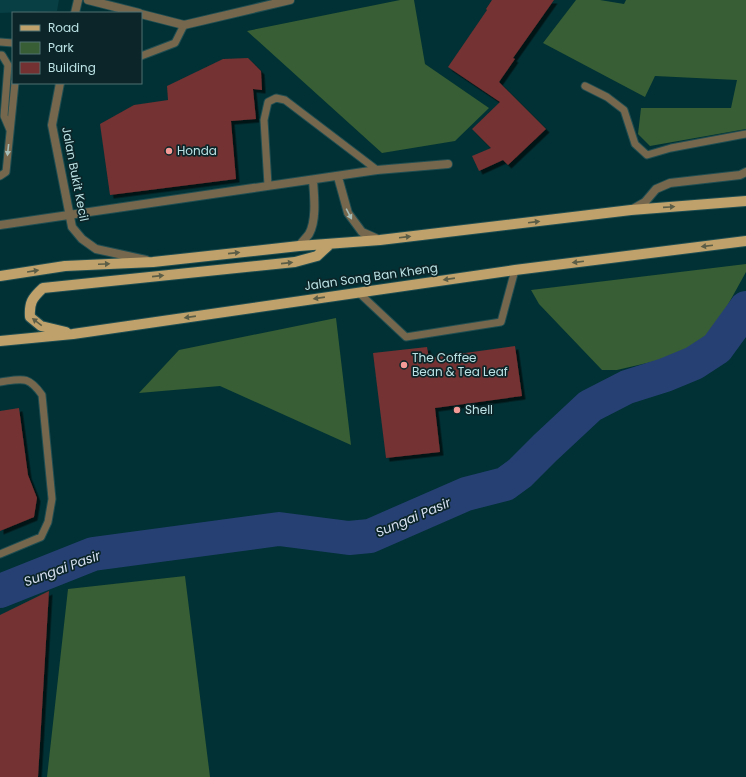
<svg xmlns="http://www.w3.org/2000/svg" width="746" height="777" font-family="Poppins,sans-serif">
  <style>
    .built { fill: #073f44 }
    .green { fill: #375e34 }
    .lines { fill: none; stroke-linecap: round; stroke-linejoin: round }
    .river { stroke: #264074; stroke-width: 34 }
    .building { fill: #743131; filter: url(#shadow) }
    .lane-casing { stroke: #1f4d51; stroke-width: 9 }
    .street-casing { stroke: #1f4d51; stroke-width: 10 }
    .primary-casing { stroke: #1f4d51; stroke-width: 12 }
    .lane { stroke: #75674d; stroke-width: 7 }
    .street { stroke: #75674d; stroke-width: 8 }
    .primary { stroke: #bfa26b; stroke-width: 10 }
    .oneway { fill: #a6bcb7 }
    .oneway2 { fill: #5c5d46 }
    .poi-dot { fill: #f59b97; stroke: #0b2528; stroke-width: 1.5 }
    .labels { text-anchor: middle; stroke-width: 3.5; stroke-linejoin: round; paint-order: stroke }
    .poi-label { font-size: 12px; fill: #bbe1e4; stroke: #0b2528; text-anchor: start }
    .street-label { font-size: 12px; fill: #bbe1e4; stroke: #0b2528 }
    .water-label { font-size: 13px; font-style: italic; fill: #d9e2f3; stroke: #0b2528 }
  </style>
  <defs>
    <filter id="shadow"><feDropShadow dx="3.5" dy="3.5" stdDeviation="0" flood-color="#0009"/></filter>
  </defs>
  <rect width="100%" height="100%" fill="#013135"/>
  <path class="built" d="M0,0h59l-2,11 -57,2z"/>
  <path class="green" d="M400,0h14l11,64 64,44 -34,33 -73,12 -135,-122z
    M576,0h24l24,4 2,-4h120v129l-96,17 -12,-12 3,-26h90l6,-28 -82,-4 -10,21 -102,-54z
    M746,264v8l-26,47 -21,26 -35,14 -47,11h-15l-63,-66 -8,-14z
    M336,318l15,127 -131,-59 -81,7 40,-43z
    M185,576l25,201h-163l21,-188z"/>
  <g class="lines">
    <path class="river" d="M0,591l93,-37 186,-25 70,9 21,-2 96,-42 39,-10 15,-11 25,-25 45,-42 37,-19 38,-12 29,-12 23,-15 29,-40"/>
  </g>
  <path class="building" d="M492,0h62l-41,58 2,1 -16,23 47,47 -38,36 -5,-5 -24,11 -7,-15 19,-8 -19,-19 28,-27 -52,-35 39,-57 -1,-1z
    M248,58l13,13 1,19 -9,-1 3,30 -25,2 5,58 -126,16 -10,-71 34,-19 34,-5 -1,-14 56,-27z
    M515,346l7,50 -87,12 5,44 -54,6 -13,-105 54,-6 2,11z
    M19,408l9,67 9,23 -3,19 -34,14v-120z
    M49,591l-11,186h-38v-162z"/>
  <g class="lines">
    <defs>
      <path id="lane" d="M0,42l13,1
        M0,55h2l6,10 -4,51 6,14
        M141,56l34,-13 9,-18
        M585,86l22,11 17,13 11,34 12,11 24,-7 75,-14
        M0,176l6,-4 9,-89
        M268,185l-4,-65 4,-18 8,-4 9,2 92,70
        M358,292l48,45 95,-15 14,-52
        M0,382c22,-3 28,-7 42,13l10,104 -4,23 -7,15 -41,17"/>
      <path id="street" d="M88,0l51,13
        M75,13l3,-13
        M141,14l43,11 106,-25
        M60,83l-8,42 20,102 10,12 14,10 50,11
        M338,177l10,36 14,19 18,8
        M631,210l14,-8 11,-13 14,-6 70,-8 6,-3
        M0,225l377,-55 71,-6
        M299,246c3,-4 7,-8 10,-12 8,-14 5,-39 4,-54"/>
      <path id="primary" d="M0,276l65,-10 88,-4 146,-16 81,-6 251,-30 115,-9
        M66,332l-25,-6 -11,-9c-1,-14 2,-19 13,-29l252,-26 22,-6 13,-12
        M0,341l73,-7 442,-64 231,-29"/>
    </defs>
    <use href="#lane" class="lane-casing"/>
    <use href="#street" class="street-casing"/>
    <use href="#primary" class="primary-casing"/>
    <use href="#lane" class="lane"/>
    <use href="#street" class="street"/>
    <use href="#primary" class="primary"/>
  </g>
  <defs><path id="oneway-solid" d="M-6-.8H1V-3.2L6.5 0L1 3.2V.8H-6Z"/></defs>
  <g class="oneway">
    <use href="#oneway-solid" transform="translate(8 150) rotate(96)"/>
    <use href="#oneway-solid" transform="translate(349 214) rotate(62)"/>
  </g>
  <g class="oneway2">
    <use href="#oneway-solid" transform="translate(669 207) rotate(-4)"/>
    <use href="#oneway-solid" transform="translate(534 222) rotate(-7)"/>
    <use href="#oneway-solid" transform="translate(405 237) rotate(-7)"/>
    <use href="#oneway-solid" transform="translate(707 246) rotate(173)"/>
    <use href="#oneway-solid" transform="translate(234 253) rotate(-6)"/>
    <use href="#oneway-solid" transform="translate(578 262) rotate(173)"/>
    <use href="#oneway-solid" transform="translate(287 263) rotate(-6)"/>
    <use href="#oneway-solid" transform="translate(104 264) rotate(-2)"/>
    <use href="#oneway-solid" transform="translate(33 271) rotate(-9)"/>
    <use href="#oneway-solid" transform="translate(158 276) rotate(-6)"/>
    <use href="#oneway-solid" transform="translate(449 279) rotate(172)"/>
    <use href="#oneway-solid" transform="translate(319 298) rotate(172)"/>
    <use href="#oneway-solid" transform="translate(190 317) rotate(172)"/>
    <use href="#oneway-solid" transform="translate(37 322) rotate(-143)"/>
  </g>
  <g class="poi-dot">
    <circle cx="169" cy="151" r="4"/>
    <circle cx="404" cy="365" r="4"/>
    <circle cx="457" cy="410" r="4"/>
  </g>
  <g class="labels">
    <g class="poi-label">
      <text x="177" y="155">Honda</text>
      <text x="412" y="362">The Coffee<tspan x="412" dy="14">Bean &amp; Tea Leaf</tspan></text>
      <text x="465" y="414">Shell</text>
    </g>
    <g class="street-label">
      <text transform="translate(75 174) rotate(79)" y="4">Jalan Bukit Kecil</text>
      <text transform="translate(371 277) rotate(-8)" y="4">Jalan Song Ban Kheng</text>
    </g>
    <g class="water-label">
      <text transform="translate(413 517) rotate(-23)" y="5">Sungai Pasir</text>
      <text transform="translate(62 568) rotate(-20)" y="5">Sungai Pasir</text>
    </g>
  </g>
  <rect x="12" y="12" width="130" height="72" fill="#0b2528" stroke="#517073"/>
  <rect x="20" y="25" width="20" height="6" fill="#bfa26b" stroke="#517073"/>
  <text x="48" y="32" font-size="12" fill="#bbe1e4">Road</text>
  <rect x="20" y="42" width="20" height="12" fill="#375e34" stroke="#517073"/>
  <text x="48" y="52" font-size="12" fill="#bbe1e4">Park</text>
  <rect x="20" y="62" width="20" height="12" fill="#743131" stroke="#517073"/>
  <text x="48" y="72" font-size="12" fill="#bbe1e4">Building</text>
</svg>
